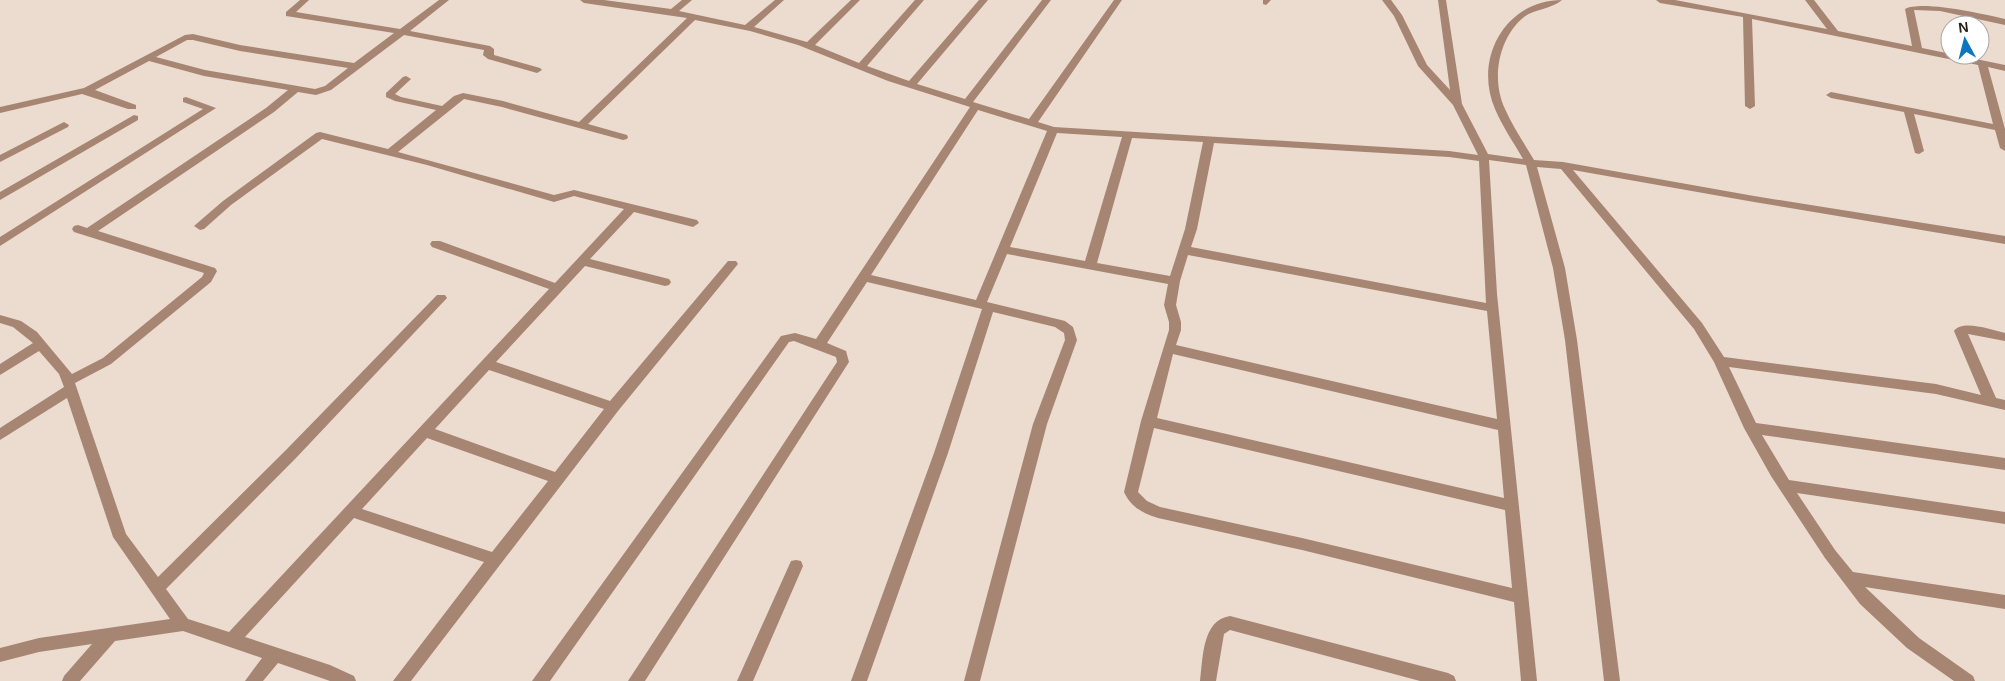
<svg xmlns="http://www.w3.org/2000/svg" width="2005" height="681" font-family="Arial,sans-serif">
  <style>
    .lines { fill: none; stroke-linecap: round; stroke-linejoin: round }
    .minor { fill: #a78573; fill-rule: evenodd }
  </style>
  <rect width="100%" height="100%" fill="#ecdbcf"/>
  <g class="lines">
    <path class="minor" d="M300,0h9l-13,12 104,17 39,-29h10l-39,31 80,15 4,3v6l46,13 2,2 -5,3 -49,-14 -5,-4 1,-5 -80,-15 -73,55 -15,5 -18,-3 -24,20 -176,119 117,37 2,3 -6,11 -100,82 -36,19 51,151 32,43 128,-127 151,-155h8l2,3 -151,160 -130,131 22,30 41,13 320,-343 -117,-42 -2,-3 2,-3h8l115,42 69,-74 -50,-13 -20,6 -127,-37 -105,-26 -91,66 -27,24 -4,1 -6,-4 29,-25 93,-68 4,-1 68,17 48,-39 -41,-9 -9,-4v-4l17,-16 3,-1 5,3 -16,15 6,3 41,9 12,-10 9,-3 40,8 76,21 108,-104 -103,-15 -4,-3h24l67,9 11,-9h10l-13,11 66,14 30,-25h9l-30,27 53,15 44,-42h9l-45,45 44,18 56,-63h9l-57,66 42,15 70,-81h9l-71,84 48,15 77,-99h9l-78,102 56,17 85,-119h8l-84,122 16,5 395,24 29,4 -25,-50 -35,-39 -24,-50 -12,-16h9l11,15 25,50 23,25 -12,-90h8l16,104 26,50 35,5c-9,-16 -21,-33 -28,-50 -22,-51 11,-109 67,-109 -10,9 -28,9 -38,17 -26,21 -33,63 -19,92 8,18 19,34 29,51l29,2 191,34 251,40v8l-251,-42 -181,-32 129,153 22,34 212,27 45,11 -27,-64c8,-12 38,-1 51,2v8l-37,-7 28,64 9,2v10l-69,-16 -207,-27 27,56 249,35v12l-243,-35 27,45 216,32v12l-208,-31 38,57 18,22 152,23v14l-140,-22 54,51 54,38 2,5h-21l-47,-33 -47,-44 -35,-46 -54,-82 -27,-48 -30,-66 -20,-33 -133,-160 -24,-2 28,101 12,72 43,341h-16l-39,-341 -12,-72 -27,-103 -37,-5 8,134 40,387h-16l-7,-79 -212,-52 -144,-32c-16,-5 -27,-11 -34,-26l17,-71 28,-91v-8l-5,-17 4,-21 -161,-30 -20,48 78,19 8,6 4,13 -30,84 -67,257h-16l69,-257 32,-84 -1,-7 -9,-6 -62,-15 -45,141 -81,228h-16l83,-228 48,-144 -115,-27 -40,61 19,8 3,11 -204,319h-17l209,-319 -1,-5 -42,-16 -5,1 -239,339h-18l249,-345 14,-3 21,6 154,-232 -82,-26 -90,-36 -48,-14 -55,-11 -107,104 39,11 1,2 -1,2 -4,1 -121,-33 -38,-8 -66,53 156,43 20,-5 123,30 2,3 -6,4 -59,-15 -44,47 79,20 2,3 -2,3 -4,1 -80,-20 -89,96 114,39 118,-140h8l2,3 -120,147 -207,270h-18l91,-119 -130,-44 -109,119 85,28 24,11 2,5h-26l-52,-18 -15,18h-18l17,-23 -79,-27 -68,10 -35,40h-18l2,-5 28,-32 -53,8 -39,10v-14l39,-10 131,-19 -57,-82 -46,-139 -67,42v-12l64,-41 -5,-13 -20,-23 -39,24v-11l33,-21 -20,-16 -13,-4v-8l21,6 16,11 35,42 31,-16 99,-81 2,-4 -130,-41 -2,-3 2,-3 4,-1 9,3 179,-120 22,-18 -84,-14 -55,-15 -54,29 41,15v4h-8l-46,-15 -82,19v-6l84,-19 101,-53 8,-1 47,11 114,18 40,-30 -108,-17v-4zM187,40h6l47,11 108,17 -23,18 -10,3 -110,-19 -49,-13zM978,110l69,21 -71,169 -105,-25zM1057,133l65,4 -37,124 -75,-14zM1132,138l71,4 -18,87 -15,47 -73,-13zM1214,143l235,14 30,4 7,142 -295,-56 6,-18zM1188,255l299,56 10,108 -321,-74 5,-15v-8l-5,-17 4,-24zM1173,354l325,76 6,68 -347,-80zM489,370l115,39 -49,63 -120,-43zM1154,428l351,82 7,78 -210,-50 -142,-31 -13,-6 -9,-9zM427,438l121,43 -56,71 -130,-43z
      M1263,0h8l-5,5 -3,-1z
      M1656,0h19l152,29 -22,-29h9l24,31 74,15 -7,-37c17,-9 78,5 100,10v6l-65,-14 -26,-1 8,38 83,17v6l-17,-4 17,62v22l-5,-3 -5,-18 -81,-16 10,37 -5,3 -4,-1 -11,-41 -73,-14 -5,-3 5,-3 162,32 -15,-59 -226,-46 3,87 -5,3 -5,-3 -2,-89 -83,-14z
      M186,97l30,11 -216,138v-9l203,-128 -20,-7v-4z
      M134,115l4,1v4l-138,80v-8z
      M64,122l5,3 -1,2 -68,35v-7z
      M796,560l5,1 2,5 -50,115h-16l54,-120z
      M1230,616l218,57 6,3 2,5h-36l-190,-51 -6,4 -8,47h-16c3,-23 2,-61 30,-65z"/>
  </g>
  <g transform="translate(1965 40) rotate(353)"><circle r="24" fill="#ffffff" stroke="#a9a6a4"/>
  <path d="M0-4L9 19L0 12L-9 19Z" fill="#0a76c1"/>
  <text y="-8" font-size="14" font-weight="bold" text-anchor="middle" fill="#27211c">N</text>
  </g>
</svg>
